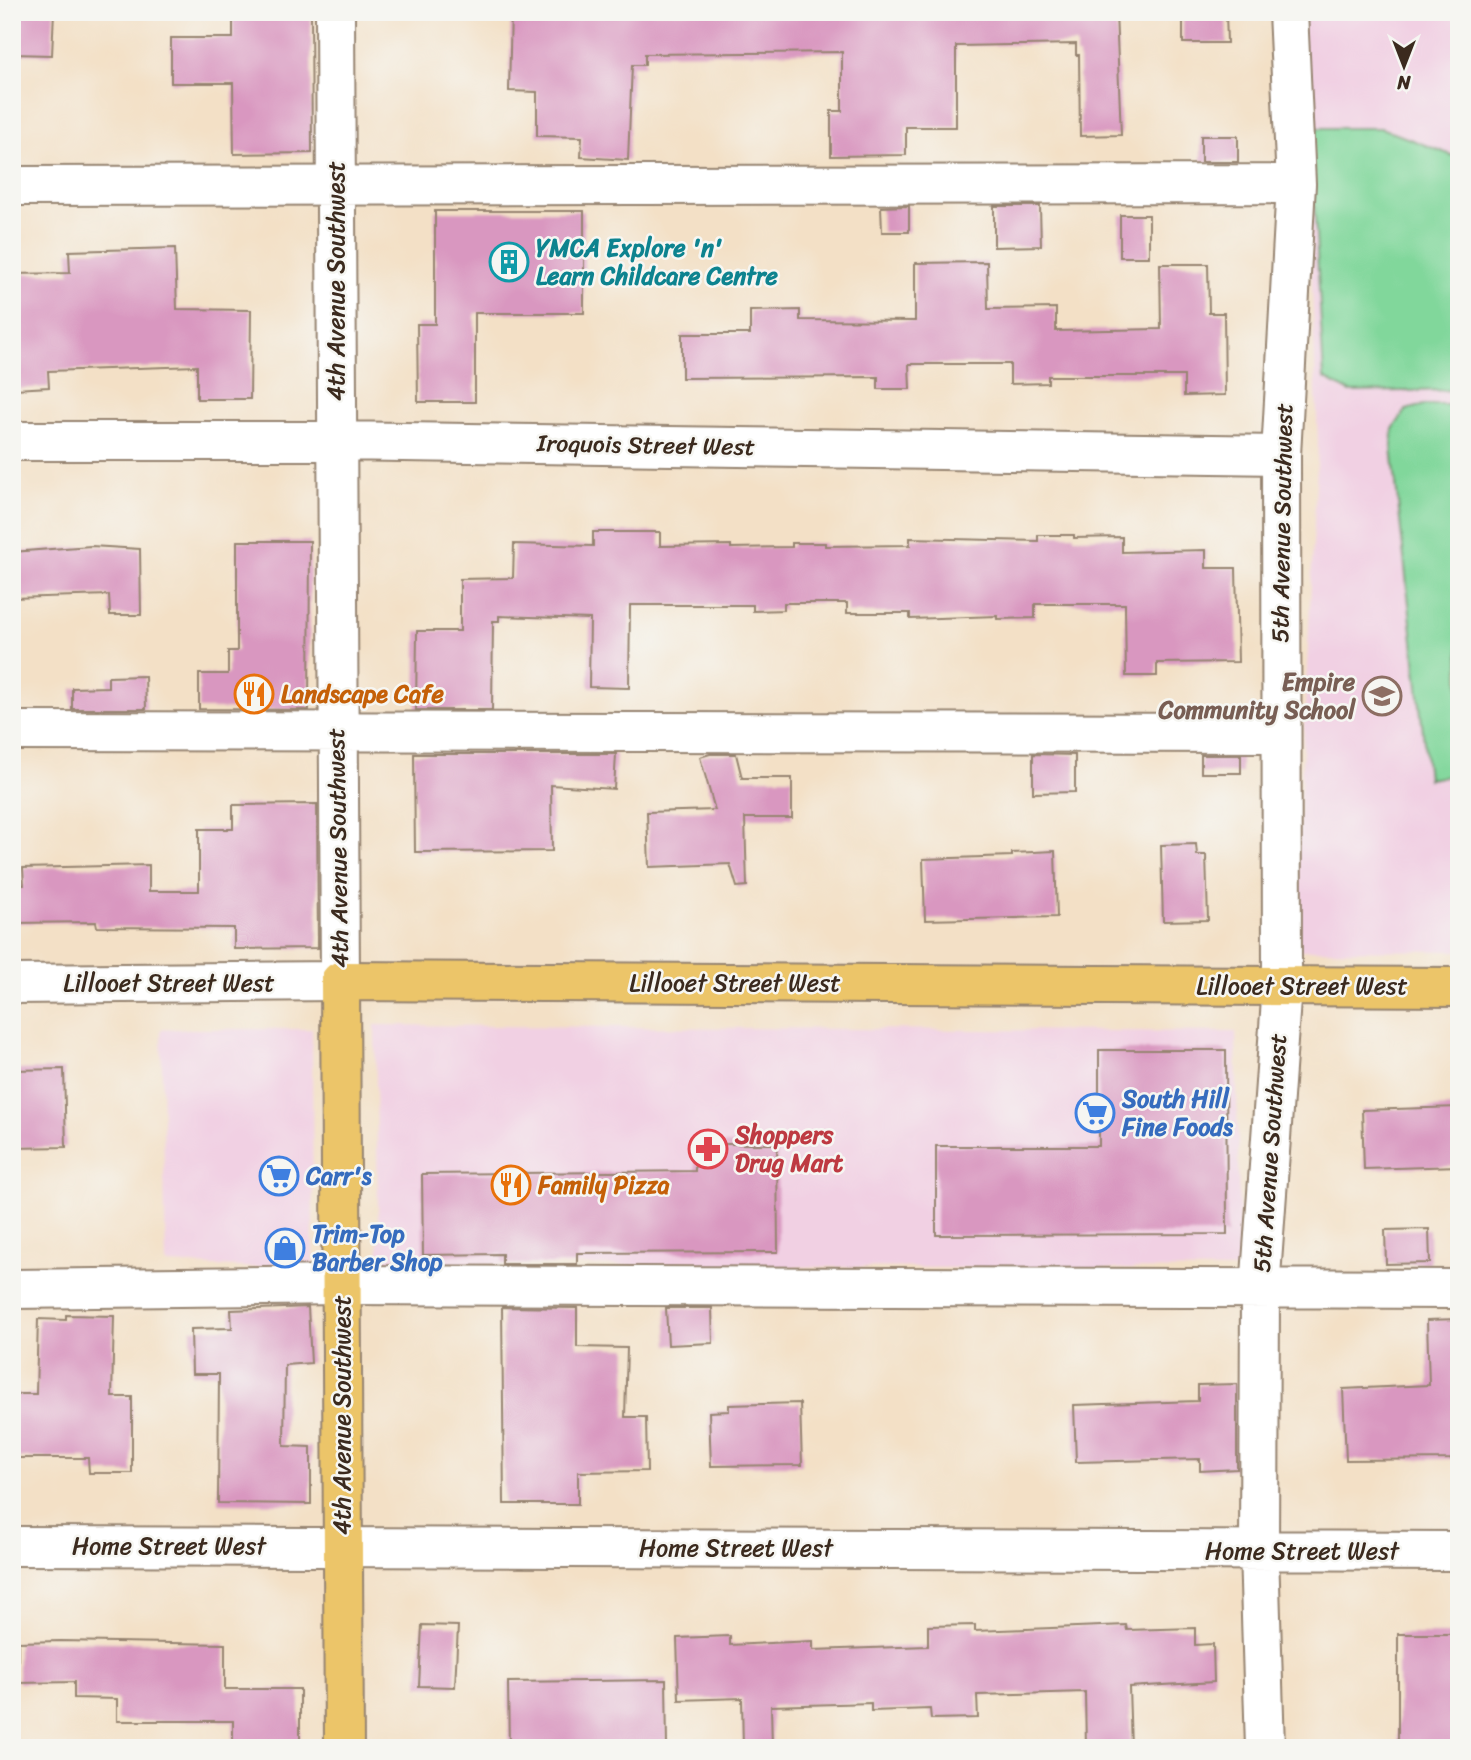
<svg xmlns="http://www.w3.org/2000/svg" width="1471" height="1760" font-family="Sriracha,sans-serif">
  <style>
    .built { fill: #f1d0e3 }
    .green { fill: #81d79b; stroke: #5e805c; stroke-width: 2 }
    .building { fill: #d997c0 }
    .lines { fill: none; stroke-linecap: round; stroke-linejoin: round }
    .minor-casing { stroke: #978572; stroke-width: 42 }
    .major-casing { stroke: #978572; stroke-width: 42 }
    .minor { stroke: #fff; stroke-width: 38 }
    .major { stroke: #ecc569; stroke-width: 38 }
    .labels { text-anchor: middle; stroke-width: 5; stroke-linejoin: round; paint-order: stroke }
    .culture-label { font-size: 24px; font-weight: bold; fill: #0d838f; stroke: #f6f6f2; text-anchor: start }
    .street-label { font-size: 24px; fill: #3b2a1e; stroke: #f6f6f2 }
    .education-label { font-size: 24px; font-weight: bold; fill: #785e54; stroke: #f6f6f2; text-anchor: end }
    .food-label { font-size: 24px; font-weight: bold; fill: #c56008; stroke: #f6f6f2; text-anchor: start }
    .shop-label { font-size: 24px; font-weight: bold; fill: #366cbe; stroke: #f6f6f2; text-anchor: start }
    .health-label { font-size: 24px; font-weight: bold; fill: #be3a42; stroke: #f6f6f2; text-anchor: start }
  </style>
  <rect width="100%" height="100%" fill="#f6f6f2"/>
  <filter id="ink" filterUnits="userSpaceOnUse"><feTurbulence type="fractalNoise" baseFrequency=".0143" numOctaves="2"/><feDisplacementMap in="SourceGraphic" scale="14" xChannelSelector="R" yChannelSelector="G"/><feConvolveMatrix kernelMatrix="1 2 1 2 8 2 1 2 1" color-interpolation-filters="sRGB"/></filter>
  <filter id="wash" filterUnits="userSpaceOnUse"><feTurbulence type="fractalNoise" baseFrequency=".00686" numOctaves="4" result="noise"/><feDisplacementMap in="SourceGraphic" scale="28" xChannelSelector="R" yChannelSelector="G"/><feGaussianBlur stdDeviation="1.57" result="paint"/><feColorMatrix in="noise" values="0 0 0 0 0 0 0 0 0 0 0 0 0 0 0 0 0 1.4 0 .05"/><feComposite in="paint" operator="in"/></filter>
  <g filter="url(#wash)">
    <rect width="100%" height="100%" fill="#f3e0c6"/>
    <path class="built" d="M1302,12h157v939l-166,-1 25,-507z
      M375,1025l861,7 4,238 -861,-6z
      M161,1029h151l1,241 -147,-6z"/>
    <path class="green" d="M1310,128h71l78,30v232l-109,2 -26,-14z
      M1424,405h35v369l-31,5 -36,-332 1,-18 13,-19z"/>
    <g id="blocks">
      <path class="building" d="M12,12h42l-2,43 -40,-1z
        M233,12h78l1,141 -78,1 -1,-71h-62v-45h62z
        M511,12h605l5,123 -41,1 -1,-81h-3v-11l-120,2v81h-50v28l-75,1v-45h11v-59l-197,2v11h-13l-4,95 -47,-3 1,-20 -45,-1v-44l-28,-1z
        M1183,12h43l1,31h-44z
        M1201,136h37v26h-37z
        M909,206v26h-27l-1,-25z
        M994,206h46l1,40 -47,1z
        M435,211h149v102h-109v89h-57l-1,-78h18z
        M1120,215h29v42h-29z
        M175,248l2,61 74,1 -1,89h-53v-33l-149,5 1,16 -34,2 -3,-115 58,-1 -1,-22z
        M987,262l1,47 68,-1v23l105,-2 -1,-65h48l1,49h15l1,82 -41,1v-20h-136v7l-38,1v-20h-101l1,25h-32v-12l-196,1v-44h68v-23l50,-1v10l115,1v-58z
        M593,532h67v14l71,-1v3l61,-1v-4h33v3l85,-1v-7l128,3v-6h36v3l48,-1v15l84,-2v18h30l2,94 -81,1v13h-31l-1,-72h-90v14l-38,1v-3l-87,3v-6h-63v-10h-63v7l-31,1v-6h-123l-1,83 -40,-1 1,-68 -91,-3v5h-6l-1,89h-76l1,-79h43v-52l53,-1 1,-34 79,2z
        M237,541h73l-1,169 -110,-1v-35h29v-23h9z
        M91,546l49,3 1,66h-31l-1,-20 -97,3v-46z
        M145,676l1,33h-74v-21l36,-1v-10z
        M414,754h202l-2,35 -63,-4 1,66 -137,1z
        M710,754h26l6,24h50v40h-47l2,68 -10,1 -7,-23 -81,3 -2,-55 68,-2 -15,-53z
        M1033,754l42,1v37l-42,1z
        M1201,755h40v18h-40z
        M317,804l1,144 -84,1v-21l-137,-1 -1,-5 -84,1v-38h12l-1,-17 126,-3v26h50v-62h34v-24z
        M1196,844l1,11h9l2,65 -45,1 -2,-76z
        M1055,851l2,66 -132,3 -2,-61 89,-3v-3z
        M1099,1050h127l1,184 -291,1v-89h163z
        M64,1069l2,78 -54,1v-78z
        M1459,1107v59l-95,3 -2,-59z
        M695,1144h82l1,108 -201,1v11h-75v-10l-79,1 -1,-81 273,-3z
        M1429,1229l1,34 -44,1 -1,-34z
        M308,1307l3,56 -26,2 -1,81 27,1v57l-93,-1 1,-129h-27l-1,-45 41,-1 -1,-18z
        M502,1307l75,1v39l50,1 -2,69h21l1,54 -69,1v32h-74z
        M666,1308h46l1,35 -45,2z
        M66,1315l48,1 -2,81h20v76h-43l-1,-15h-76v-64h24l2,-75 28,1z
        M1459,1319v140l-113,1 -3,-71 86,-4 -2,-65z
        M1237,1384v85l-37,2v-12l-124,3 -2,-57 124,-4v-16z
        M800,1403l2,62 -91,1 -2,-54 20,-1v-6z
        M422,1625l36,1 -3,61 -36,-1z
        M975,1625v6l151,-6 1,5 68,-2v17l18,-1 1,38 -85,5 2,61h-45l-1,-56 -108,3 1,23 -47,1 -1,-10 -59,2v-8l-100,3 1,42h-29l-1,-50 -63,2 -2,-62 53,-2v9l83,-4v9l115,-4v-20z
        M1398,1634h61v114h-61z
        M61,1641l164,3v45h75v59h-67v-27h-116v-22l-43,-1v-16l-56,1v-41z
        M666,1680l1,68h-158l-1,-66z"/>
    </g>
  </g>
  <g filter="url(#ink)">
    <use href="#blocks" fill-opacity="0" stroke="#978572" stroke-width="2"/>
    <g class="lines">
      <defs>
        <path id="minor" d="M12,186l1284,-2
          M12,441h325l944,14
          M12,731l1269,2
          M12,984l328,-3 -5,-969
          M12,1289l328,-4 1119,4
          M12,1546l1447,5
          M1265,1748l-6,-197 1,-261 22,-304 -1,-531 15,-271 -8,-172"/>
        <path id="major" d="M344,1748l-4,-767 1119,6"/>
      </defs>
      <use href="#minor" class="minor-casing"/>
      <use href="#major" class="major-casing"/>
      <use href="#minor" class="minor"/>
      <use href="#major" class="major"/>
    </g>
  </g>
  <defs>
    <symbol id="building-ring" viewBox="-11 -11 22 22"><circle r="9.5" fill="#f6f6f2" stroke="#0f9aa8" stroke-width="1.5"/><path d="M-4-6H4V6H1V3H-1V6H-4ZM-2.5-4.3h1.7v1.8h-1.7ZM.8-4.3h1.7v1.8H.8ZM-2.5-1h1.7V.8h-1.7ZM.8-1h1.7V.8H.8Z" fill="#0f9aa8"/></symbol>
    <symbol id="restaurant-ring" viewBox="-11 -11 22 22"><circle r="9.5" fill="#f6f6f2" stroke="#e8710a" stroke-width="1.5"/><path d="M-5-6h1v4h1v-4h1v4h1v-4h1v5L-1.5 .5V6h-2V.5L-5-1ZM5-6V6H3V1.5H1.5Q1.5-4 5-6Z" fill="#e8710a"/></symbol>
    <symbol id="school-ring" viewBox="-11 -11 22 22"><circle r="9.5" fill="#f6f6f2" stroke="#8d6e63" stroke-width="1.5"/><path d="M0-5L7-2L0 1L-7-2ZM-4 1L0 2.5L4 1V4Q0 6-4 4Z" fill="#8d6e63"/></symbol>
    <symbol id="supermarket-ring" viewBox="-11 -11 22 22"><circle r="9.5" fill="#f6f6f2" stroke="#3f7fe0" stroke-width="1.5"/><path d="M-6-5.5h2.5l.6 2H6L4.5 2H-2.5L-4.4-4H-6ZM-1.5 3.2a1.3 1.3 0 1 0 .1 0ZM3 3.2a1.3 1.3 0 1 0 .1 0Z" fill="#3f7fe0"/></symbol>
    <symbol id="pharmacy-ring" viewBox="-11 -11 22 22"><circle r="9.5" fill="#f6f6f2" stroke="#e0444e" stroke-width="1.5"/><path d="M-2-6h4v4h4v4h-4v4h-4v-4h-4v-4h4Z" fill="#e0444e"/></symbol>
    <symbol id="shop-ring" viewBox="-11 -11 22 22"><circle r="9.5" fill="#f6f6f2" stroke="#3f7fe0" stroke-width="1.5"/><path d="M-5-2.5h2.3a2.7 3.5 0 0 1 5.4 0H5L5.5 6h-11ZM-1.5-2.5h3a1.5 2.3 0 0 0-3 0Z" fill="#3f7fe0"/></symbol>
  </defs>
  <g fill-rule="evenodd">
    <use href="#building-ring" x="487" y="240" width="44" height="44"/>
    <use href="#restaurant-ring" x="232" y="672" width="44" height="44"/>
    <use href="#school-ring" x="1360" y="674" width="44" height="44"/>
    <use href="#supermarket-ring" x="1073" y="1091" width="44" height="44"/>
    <use href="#pharmacy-ring" x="686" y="1127" width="44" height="44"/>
    <use href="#supermarket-ring" x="257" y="1154" width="44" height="44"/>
    <use href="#restaurant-ring" x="489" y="1163" width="44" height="44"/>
    <use href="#shop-ring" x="263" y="1226" width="44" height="44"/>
  </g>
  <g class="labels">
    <g class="culture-label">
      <text x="536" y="256">YMCA Explore 'n'<tspan x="536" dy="28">Learn Childcare Centre</tspan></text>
    </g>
    <g class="street-label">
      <text transform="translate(336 281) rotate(-90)" y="8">4th Avenue Southwest</text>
      <text transform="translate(646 445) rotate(1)" y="8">Iroquois Street West</text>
      <text transform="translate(1282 523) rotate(-89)" y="8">5th Avenue Southwest</text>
      <text transform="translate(338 848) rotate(-91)" y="8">4th Avenue Southwest</text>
      <text x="169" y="991">Lillooet Street West</text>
      <text x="735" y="991">Lillooet Street West</text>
      <text x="1302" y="994">Lillooet Street West</text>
      <text transform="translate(1270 1153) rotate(-86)" y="8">5th Avenue Southwest</text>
      <text transform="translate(342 1415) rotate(-90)" y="8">4th Avenue Southwest</text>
      <text x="169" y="1554">Home Street West</text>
      <text x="736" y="1556">Home Street West</text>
      <text x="1302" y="1559">Home Street West</text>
    </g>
    <g class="education-label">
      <text x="1355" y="690">Empire<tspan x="1355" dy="28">Community School</tspan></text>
    </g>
    <g class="food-label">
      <text x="281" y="702">Landscape Cafe</text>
      <text x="538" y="1193">Family Pizza</text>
    </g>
    <g class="shop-label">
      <text x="1122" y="1107">South Hill<tspan x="1122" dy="28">Fine Foods</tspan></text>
      <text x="306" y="1184">Carr's</text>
      <text x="312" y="1242">Trim-Top<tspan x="312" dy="28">Barber Shop</tspan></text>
    </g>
    <g class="health-label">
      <text x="735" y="1143">Shoppers<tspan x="735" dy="28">Drug Mart</tspan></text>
    </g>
  </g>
  <rect width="1471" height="1760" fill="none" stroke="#f6f6f2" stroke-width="42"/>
  <g transform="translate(1404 66) rotate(180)" stroke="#f6f6f2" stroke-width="5" paint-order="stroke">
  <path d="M0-5L12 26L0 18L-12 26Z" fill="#3b2a1e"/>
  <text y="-10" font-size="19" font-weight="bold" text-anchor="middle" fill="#3b2a1e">N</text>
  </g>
</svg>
